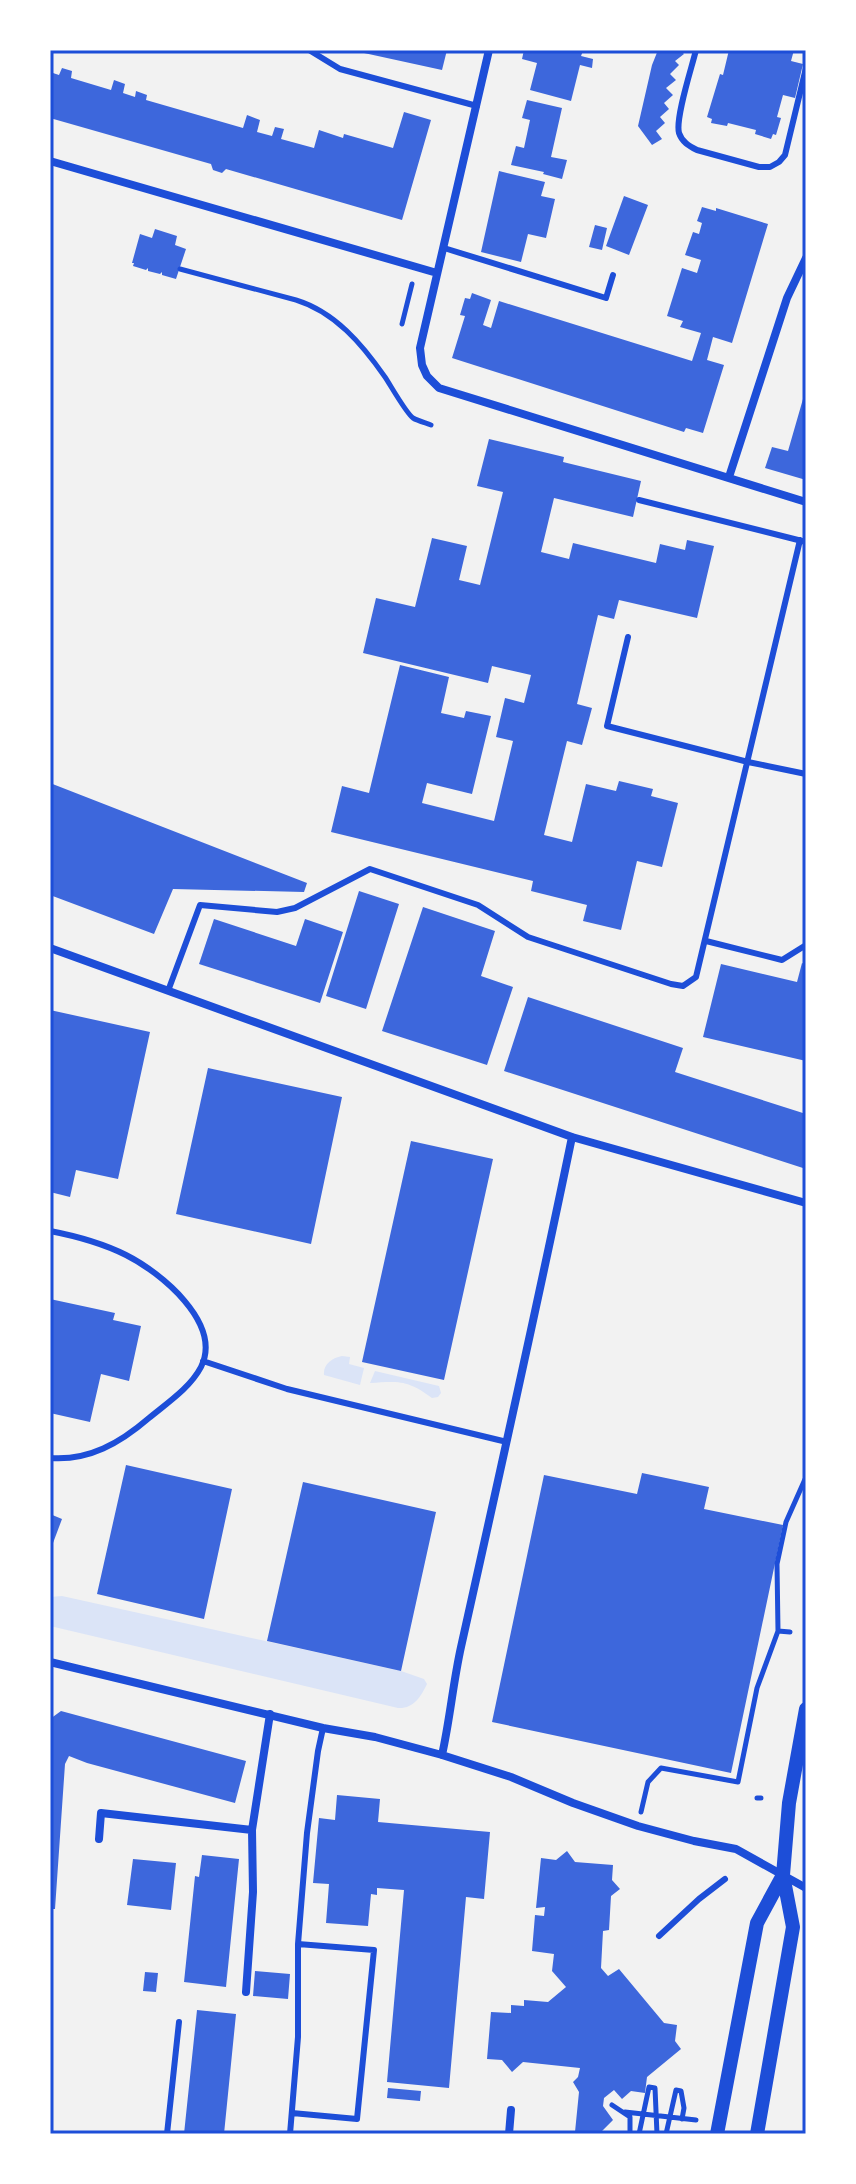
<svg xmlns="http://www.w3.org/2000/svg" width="856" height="2184" font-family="Helvetica,sans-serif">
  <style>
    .green { fill: #dbe4f7 }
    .building { fill: #3d67dc }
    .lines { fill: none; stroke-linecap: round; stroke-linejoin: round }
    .path { stroke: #1d4ed8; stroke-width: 5 }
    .service { stroke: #1d4ed8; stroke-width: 6 }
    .minor { stroke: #1d4ed8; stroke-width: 8 }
    .tertiary { stroke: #1d4ed8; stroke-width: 14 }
    .neatline { fill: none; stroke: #1d4ed8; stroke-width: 3 }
  </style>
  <rect width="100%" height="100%" fill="#f2f2f2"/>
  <path class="green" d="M342,1356l8,1 -1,7 15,4 -4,17 -36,-10c-1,-11 8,-17 18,-19z
    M375,1371l64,15 2,7 -3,4 -6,1c-24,-18 -33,-17 -62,-15z
    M62,1596l339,75 23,8 3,5c-6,13 -14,25 -29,24l-348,-82v-29z"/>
  <path class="building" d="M365,50h82l-5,20 -78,-17z
    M524,50h54l5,1 -2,5 12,3 -1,9 -12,-3 -9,36 -41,-11 7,-27 -15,-4z
    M658,50h22l4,4 -9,7 4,4 -9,9 6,6 -10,8 7,7 -9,8 5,6 -9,8 5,6 -9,8 6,8 -10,6 -14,-19 14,-61z
    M729,50h65l-3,11 12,3 -8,34 -12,-3 -6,22 4,1 -5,17 -3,-1 -2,5 -16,-5 1,-4 -28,-7 -1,3 -16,-3 1,-4 -5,-2 13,-43 3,1z
    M62,68l10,3 -1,7 40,12 3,-10 11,4 -2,9 12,4 1,-6 11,4 -1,5 97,28 4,-13 13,5 -3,12 15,4 3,-9 9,2 -3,10 33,9 5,-18 24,8 1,-4 49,14 11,-36 27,8 -29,100 -176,-51 -4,4 -9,-3 -2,-6 -161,-46v-46l9,3z
    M527,100l35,8 -11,49 16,3 -5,19 -19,-5 1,-2 -33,-7 5,-19 8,2 6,-28 -8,-2z
    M499,171l46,11 -4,14 14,3 -9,39 -18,-4 -7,28 -40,-10z
    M624,196l24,9 -19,50 -23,-9z
    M702,207l14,4v-3l52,16 -36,119 -19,-6 -6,23 17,5 -21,68 -17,-5 -2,4 -232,-74 13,-42 -5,-1 5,-17 5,1 2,-6 19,7 -8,25 8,3 8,-27 193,60 9,-28 -21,-6 3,-6 -16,-5 15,-48 15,5 4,-13 -16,-5 8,-23 6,2 3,-11 -5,-2z
    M595,225l12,3 -5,22 -13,-3z
    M155,229l22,7 -2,9 11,4 -10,30 -14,-4v-3l-2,2 -12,-3v-3l-2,2 -13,-4 1,-3h-2l8,-29 12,4z
    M805,392h1v88l-41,-12 7,-21 16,4z
    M489,439l75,18 -1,5 78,19 -8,36 -79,-19 -13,54 28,7 4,-16 83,20 4,-19 25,6 2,-10 27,6 -17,72 -78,-18 -5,19 -16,-4 -21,89 15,4 -10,37 -15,-4 -23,94 28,7 14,-58 30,7 3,-10 34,8 -2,7 27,7 -16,64 -25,-6 -16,69 -38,-9 4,-16 -56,-14 2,-10 -202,-49 11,-46 27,7 31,-128 49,12 -8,36 23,5 2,-7 25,5 -19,78 -45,-11 -5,20 72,18 19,-80 -17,-4 9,-39 19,5 7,-28 -39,-9 -4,17 -125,-30 13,-55 39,9 17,-69 35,8 -8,34 21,5 23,-93 -26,-6z
    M50,783l257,100 -3,9 -131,-3 -19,45 -104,-39z
    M359,891l40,13 -33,105 -40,-13z
    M423,907l72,24 -14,45 32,11 -26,78 -105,-34z
    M214,919l82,27 9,-27 38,13 -23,71 -121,-39z
    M802,963l4,2v96l-103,-24 18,-73 76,18z
    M528,997l155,51 -8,24 131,42v55l-302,-98z
    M50,1010l100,22 -32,147 -42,-9 -6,27 -20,-5z
    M208,1068l134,29 -31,147 -135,-30z
    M411,1141l82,18 -49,221 -82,-18z
    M50,1299l65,14 -2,7 28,6 -12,55 -28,-7 -11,48 -40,-9z
    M126,1465l106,24 -28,130 -107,-25z
    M642,1473l67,14 -5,22 79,16 -52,248 -239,-51 52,-247 93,19z
    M303,1482l133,30 -35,159 -134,-30z
    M50,1514l12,5 -12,32z
    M61,1711l185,50 -11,42 -148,-40 -18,-7 -4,8 -10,145h-5v-190z
    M337,1795l43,4 -2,23 112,10 -6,67 -18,-2 -17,191 -62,-6 17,-192 -27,-2v7l-6,-1 -3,32 -42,-3 3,-39 -16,-1 6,-65 16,2z
    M567,1851l8,11 38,3 -1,15 8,9 -9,7 -2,34 -6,1 -2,37 7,8 11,-7 45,54 13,2 -2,16 6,8 -34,28 -2,16 -14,-2 -9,8 -8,-9 -10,8 -1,8 10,14 -13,13 -25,-1 4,-40 -6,-10 5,-5 2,-9 -57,-6 -11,10 -10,-12 -15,-1 4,-47 20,1v-8l13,1v-6l24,2 18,-15 -14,-16 2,-17 -22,-3 3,-36 9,1 1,-9 -9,1 5,-50 15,2z
    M202,1855l37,4 -13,128 -42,-5 11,-106 4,1z
    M133,1859l43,4 -5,47 -44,-5z
    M255,1971l35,3 -2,25 -35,-3z
    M145,1972l13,1 -2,19 -13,-1z
    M197,2010l39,4 -12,120h-40z
    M388,2088l33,3 -1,10 -33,-3z"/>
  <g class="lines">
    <path class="path" d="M180,269l116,31c39,12 66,44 89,77 6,9 21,36 28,41 5,3 13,5 18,7
      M402,324l10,-40
      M778,1631l12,1
      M757,1798h4
      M641,1812l7,-30 13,-14 77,14 19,-94 21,-57 -1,-67 9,-42 20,-45
      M612,2105l18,12v17
      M625,2112l71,8
      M639,2134l10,-47 6,1 2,46
      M666,2134l10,-44 5,1 3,17 -2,11"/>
    <path class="service" d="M309,50l31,19 137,37
      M696,50c-4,17 -21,68 -17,83 3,9 10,13 18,17l62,17h11l9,-5 6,-7 21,-87
      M444,248l162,50 7,-23
      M639,500l167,42
      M628,637l-21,89 141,36 58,12
      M706,941l76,19 24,-15
      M168,991l32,-86 77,7 18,-4 75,-39 108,36 50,32 143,47 12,2 13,-9 104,-437
      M50,1231c26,5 52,12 76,24 34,17 97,68 75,112 -11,21 -34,36 -52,51 -29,25 -60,43 -99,40
      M203,1361l84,28 220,53
      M659,1936l40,-37 26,-20
      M292,2113l65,6 17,-169 -76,-6
      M167,2134l12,-112
      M290,2134l8,-97v-93l9,-111 11,-82 5,-23"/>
    <path class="minor" d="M489,50l-69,298 2,17 5,11 12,12 367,114
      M50,161l387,112
      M729,477l58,-179 19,-40
      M50,948l522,189 234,66
      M50,1662l273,66 52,9 67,18 69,22 62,26 65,23 56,15 42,8 70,39
      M442,1755c8,-36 11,-72 19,-108 38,-170 76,-340 111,-510
      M99,1839l2,-26 151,17
      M246,1992l7,-100 -1,-62 18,-116
      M509,2134l2,-24"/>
    <path class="tertiary" d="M717,2134l40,-211 26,-48
      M757,2134l36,-207 -10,-52 6,-72 17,-94"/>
  </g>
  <rect width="856" height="2184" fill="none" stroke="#ffffff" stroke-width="104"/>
  <rect x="52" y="52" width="752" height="2080" class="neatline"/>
</svg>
